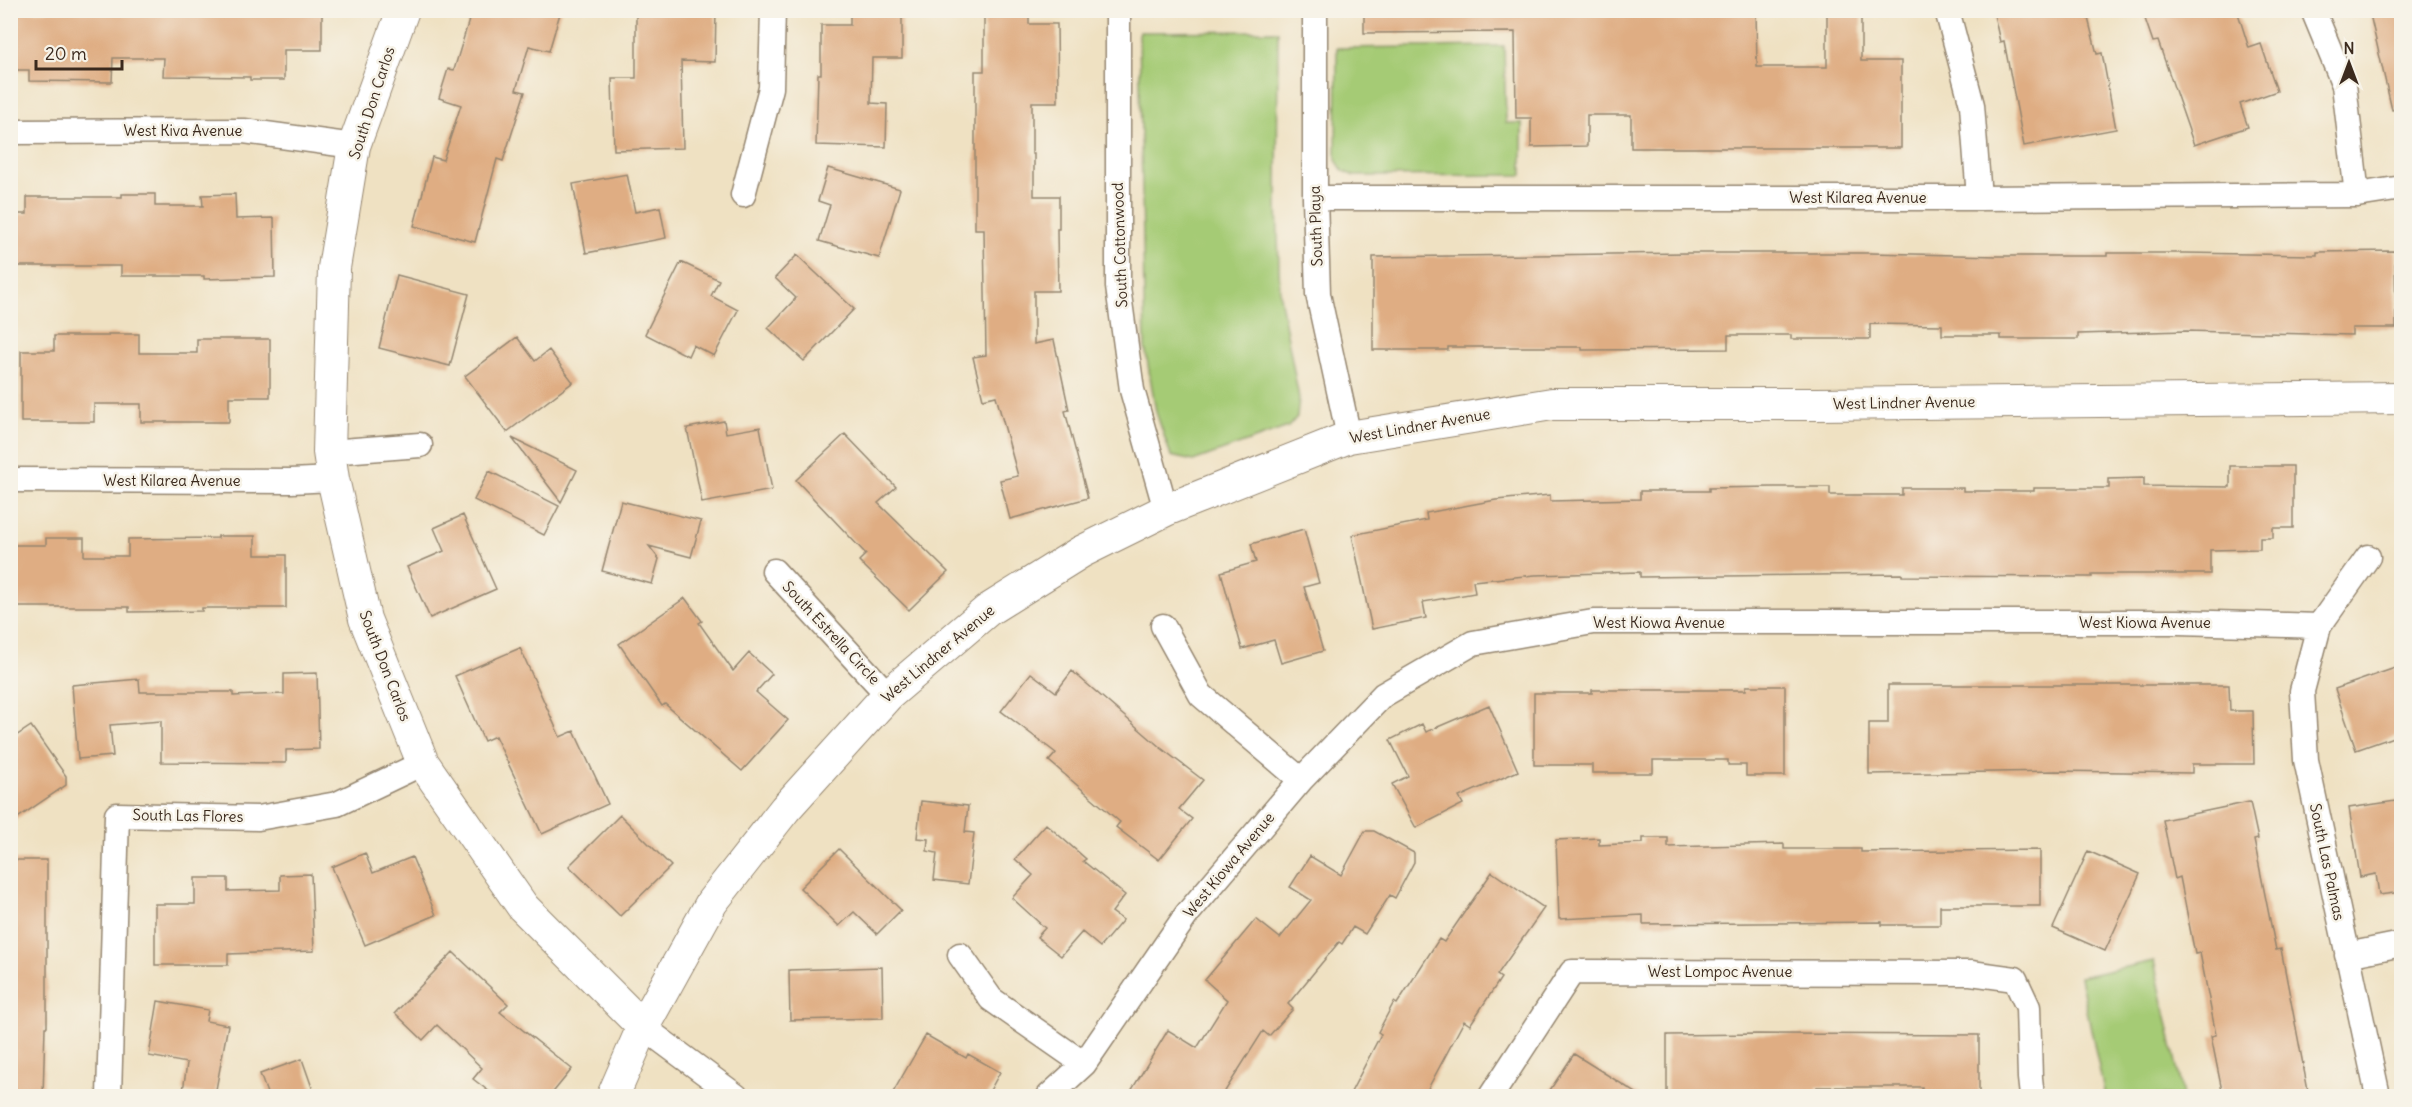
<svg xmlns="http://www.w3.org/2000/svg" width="2412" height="1107" font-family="Delius,sans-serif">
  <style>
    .green { fill: #a5cb75; stroke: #707a4a; stroke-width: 1.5 }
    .building { fill: #dfad83 }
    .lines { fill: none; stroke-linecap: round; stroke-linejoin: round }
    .minor-casing { stroke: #958670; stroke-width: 27 }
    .tertiary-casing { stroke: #958670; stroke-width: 34 }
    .minor { stroke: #fff; stroke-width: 24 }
    .tertiary { stroke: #fff; stroke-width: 32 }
    .labels { text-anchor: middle; stroke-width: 5; stroke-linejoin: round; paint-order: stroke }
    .street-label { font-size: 15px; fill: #3b2a1e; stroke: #f7f3e8 }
  </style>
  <rect width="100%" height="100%" fill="#f7f3e8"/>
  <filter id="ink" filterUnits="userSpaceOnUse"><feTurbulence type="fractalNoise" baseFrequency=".0167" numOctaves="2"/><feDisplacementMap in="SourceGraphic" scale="12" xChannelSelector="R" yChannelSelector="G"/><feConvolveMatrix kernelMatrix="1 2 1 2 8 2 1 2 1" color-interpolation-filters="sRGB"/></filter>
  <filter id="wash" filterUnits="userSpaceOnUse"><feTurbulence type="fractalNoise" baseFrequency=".008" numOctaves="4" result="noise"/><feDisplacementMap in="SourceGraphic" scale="24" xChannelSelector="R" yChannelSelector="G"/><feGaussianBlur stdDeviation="1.35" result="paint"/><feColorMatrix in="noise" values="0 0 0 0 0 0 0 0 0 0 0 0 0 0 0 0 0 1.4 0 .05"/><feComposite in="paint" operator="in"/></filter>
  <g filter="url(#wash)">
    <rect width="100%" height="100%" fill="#efe1c2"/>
    <path class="green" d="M1278,31l-1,174 3,91 19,102 -2,19 -9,10 -95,34 -22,-5 -15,-44 -11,-65 -6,-315z
      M1504,46l2,77h16v52l-168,1 -11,-5 -7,-11 1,-112z
      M2154,961l29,135h-78l-25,-119z"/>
    <g id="blocks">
      <path class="building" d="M81,10h241v40h-38v30h-34v-3l-87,-1 1,-18h-51l-1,24 -83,-1v-11h-19v-58z
        M472,10h89l-12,41 -20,-5 -13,44 9,2 -22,69 -6,-2 -22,83 -61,-16 18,-69 11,3 18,-55 -22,-7 9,-29 6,1z
        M636,10h80l-1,52 -34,-1 2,87 -69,2 -2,-72h24z
        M850,10h52v48h-30l-1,45 16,1 -1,43 -70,-2 2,-71h3v-49h29z
        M984,10h45v14h28l1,78h-26v52h2v42h25v33h-2l1,62h-24v53l20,-4 15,70 -4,1 23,87 -78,21 -10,-39 18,-4 -22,-80 -13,3 -10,-42 13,-2 -2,-126h-9v-158h9z
        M1364,10h392l1,57h70v-57h34v51h40v87h-270v-33h-44v31l-56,1v-29h-15l-1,-86 -151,1z
        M1993,10h93l11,44 5,-1 14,76 -92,17 -20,-105 -4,1z
        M2142,10h95l12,38 12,-4 16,47 -37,13 8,23 -54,18 -36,-104 -5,1z
        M2369,10h33v99l-10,1z
        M828,168l72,21 -21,69 -60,-17 11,-36 -12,-4z
        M627,174l8,38 25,-5 6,31 -80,15 -13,-69z
        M122,194h33v12h48l-1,-11 33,-1 1,25 38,-1 1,59 -71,2v-3h-83v-10h-111v-52h17v-17h95z
        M2395,251l1,77h-44v7l-166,-4 -108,3v5h-77v-4h-59v-10l-72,-1v15h-79v-4h-63v14l-146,1v-3h-134v3h-75v-93l315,-4h182l128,3h109v-3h78l132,2v-3z
        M797,255l57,54 -50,52 -36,-33 28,-30 -21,-20z
        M681,262l38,18 -8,16 27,14 -24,46 -21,-11 -5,11 -43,-22z
        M397,275l72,19 -19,72 -71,-18z
        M108,334h31v19h58v-14h73v58h-41v25h-88v-18h-47v18h-73v-71h33v-15h54z
        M517,337l18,24 14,-11 24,32 -66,50 -42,-56z
        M724,421l2,12 34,-6 12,63 -70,13 -15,-75z
        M845,434l51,53 -18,16 70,69 -39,38 -50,-49 7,-7 -70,-74z
        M512,438l65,32 -16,32z
        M2230,466h63v62h-20v10h-13v11l-50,1v24h-118v3l-190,-1v-2l-262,3v-5l-105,3 -62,6 2,12 -52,9 3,16 -54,11 -20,-94 75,-15 -1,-7 70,-13 54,-5v6l90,-2v-8h69v-3l64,-1h57v8h72v-7h61v3h71v-3h75v-9l35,-1v8l86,1z
        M489,471l70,35 -15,29 -70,-35z
        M621,501l80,20 -10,36 -42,-11 10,13 -7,25 -50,-13z
        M463,515l33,74 -66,29 -23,-51 37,-16 -10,-23z
        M1304,529l15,54 -15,4 19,64 -42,12 -7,-23 -32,9 -21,-77 35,-10 -5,-18z
        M218,536h37v19h31v53h-84v3l-73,1v-5h-119v-62h36v-7h38v18h44v-17l90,-1z
        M685,598l17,23 -3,2 34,48 16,-18 23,21 -16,18 32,28 -46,51 -77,-67 -3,2 -43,-62z
        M520,648l40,89 14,-6 34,73 -66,30 -47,-98 -11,5 -29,-65z
        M2395,668l7,18v48l-46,16 -21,-61z
        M1072,671l89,77 42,32 -24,29 13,10 -33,41 -43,-33 4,-5 -71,-61 7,-8 -55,-42 30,-38 25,19z
        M317,673l2,76 -33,1v13l-125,-1v-41l-51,4 3,31 -35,3 -6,-74 67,-6 1,13h93v4l51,-2v-20z
        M1888,685h341l1,26h23l1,53h-62v9l-136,-2 -187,3v-51h19z
        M1746,686h39v90h-39v-11h-18v-5h-75v13h-61v-8h-58v-72h58v-3h154z
        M1489,705l29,66 -59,26 4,7 -47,24 -24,-44 16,-8 -18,-36 32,-16 4,8z
        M31,726l35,50v9l-56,38v-83z
        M2402,800v92l-23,3 -3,-21 -16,3 -11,-69z
        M921,801l47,5 -3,26 9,1 -6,51 -34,-4 3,-27 -10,-2 1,-12 -11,-1z
        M2250,802l8,37 -4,1 22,110 5,-1 28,147h-86l-12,-60 5,-1 -16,-82 -5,1 -15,-77 -5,2 -12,-59z
        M620,815l51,51 -51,50 -51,-50z
        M1046,824l40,35 -3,2 42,34 -13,17 11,8 -23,27 -18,-15 -21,24 -24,-19 8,-9 -33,-30 21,-23 -18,-16z
        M1365,831h9l40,22v9l-19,36 -5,-3 -25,39 -12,-7 -11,17 -3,-2 -51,62 5,5 -24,27 -6,-5 -41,65h-94l40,-66 29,18 30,-48 -22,-20 51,-61 24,19 31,-38 -21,-13 20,-31 31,19z
        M1599,838v7l44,-2v-5h25v9l116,-3v5h77v3l179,-2v56h-100v19h-58v-3l-239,2v-9l-84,4 -3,-79z
        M839,849l62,61 -24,24 -23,-22 -15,14 -39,-38z
        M2088,851l52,23 -35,77 -52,-23z
        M365,853l8,20 39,-16 24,58 -71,30 -33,-78z
        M10,860h37v167h-2l-2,69h-33z
        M1492,872l52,36 -47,67 4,3 -31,47 -6,-4 -40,75h-75l32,-62 -3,-2 16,-30 3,2 42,-65 5,3z
        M311,874l3,77 -86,3v11h-73v-61h40v-26h33v13l52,-1v-15z
        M453,952l55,52 -8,8 72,57 -22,27h-55l-22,-17 9,-11 -45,-43 -14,15 -28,-27z
        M882,967l1,51 -93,2 -1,-50z
        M158,1001l50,9 -2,11 22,4 -13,70 -32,-4 4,-28 -38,-7z
        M1759,1034l220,1v61h-57v-9h-105v9h-150v-61z
        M926,1035l40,23 2,-4 32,18 -13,24h-96z
        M1574,1054l67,42h-95z
        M302,1059l13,37h-47l-8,-22z"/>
    </g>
  </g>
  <g filter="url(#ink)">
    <use href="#blocks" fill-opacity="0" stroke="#958670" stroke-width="1.5"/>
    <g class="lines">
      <defs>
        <path id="minor" d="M1118,10v277l14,103 34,120
          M1315,10v188l3,96 31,143
          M1947,10l25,95 7,93
          M2313,10l31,75 13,110
          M10,132l234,-1 110,15
          M743,195l28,-107 2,-78
          M1315,198h664l378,-3 45,-7
          M329,452l91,-7
          M10,480l281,1 42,-2
          M2368,557l-49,69 -17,65 4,69 72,336
          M774,571l114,124
          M1163,626l38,69 100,85
          M960,955l31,44 93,65
          M2347,955l55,-11
          M643,1027l93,69
          M109,1096l8,-281 141,3 79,-14 86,-41
          M1049,1096l35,-32 103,-150 114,-134 82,-85 90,-52 120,-21h585l141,4
          M1491,1096l81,-124 399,1 44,6 13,28 2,71 2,18"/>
        <path id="tertiary" d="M403,10l-49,136 -20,122 -5,184 4,27 32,140 58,144 100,144 120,120
          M613,1096l30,-69 69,-125 73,-93 103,-114 100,-85 93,-58 85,-42 183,-73 203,-33h265l585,-6"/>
      </defs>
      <use href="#minor" class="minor-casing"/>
      <use href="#tertiary" class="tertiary-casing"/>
      <use href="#minor" class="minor"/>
      <use href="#tertiary" class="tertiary"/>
    </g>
  </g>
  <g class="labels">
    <g class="street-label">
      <text transform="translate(372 103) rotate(-72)" y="5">South Don Carlos</text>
      <text x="183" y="136">West Kiva Avenue</text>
      <text x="1858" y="203">West Kilarea Avenue</text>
      <text transform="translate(1316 226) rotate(-92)" y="5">South Playa</text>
      <text transform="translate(1120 245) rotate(-92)" y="5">South Cottonwood</text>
      <text transform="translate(1904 403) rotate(-1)" y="5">West Lindner Avenue</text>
      <text transform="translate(1420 426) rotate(-10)" y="5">West Lindner Avenue</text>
      <text x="172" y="486">West Kilarea Avenue</text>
      <text x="1659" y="628">West Kiowa Avenue</text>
      <text x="2145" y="628">West Kiowa Avenue</text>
      <text transform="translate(831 633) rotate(47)" y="5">South Estrella Circle</text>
      <text transform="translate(938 654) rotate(-40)" y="5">West Lindner Avenue</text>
      <text transform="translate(385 666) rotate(69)" y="5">South Don Carlos</text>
      <text transform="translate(188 816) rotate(1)" y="5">South Las Flores</text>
      <text transform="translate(2327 862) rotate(78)" y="5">South Las Palmas</text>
      <text transform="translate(1229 865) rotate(-50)" y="5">West Kiowa Avenue</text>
      <text x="1720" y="977">West Lompoc Avenue</text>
    </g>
  </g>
  <rect width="2412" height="1107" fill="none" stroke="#f7f3e8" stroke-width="36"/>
  <g transform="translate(2349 63)" stroke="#f7f3e8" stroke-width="4.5" paint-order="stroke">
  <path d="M0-4.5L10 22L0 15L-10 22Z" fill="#3b2a1e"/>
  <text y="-9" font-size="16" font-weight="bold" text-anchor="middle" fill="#3b2a1e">N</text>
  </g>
  <path d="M36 60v9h86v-9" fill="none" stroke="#3b2a1e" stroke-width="3"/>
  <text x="45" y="60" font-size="18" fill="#3b2a1e" stroke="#f7f3e8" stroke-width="4.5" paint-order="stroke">20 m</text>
</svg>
